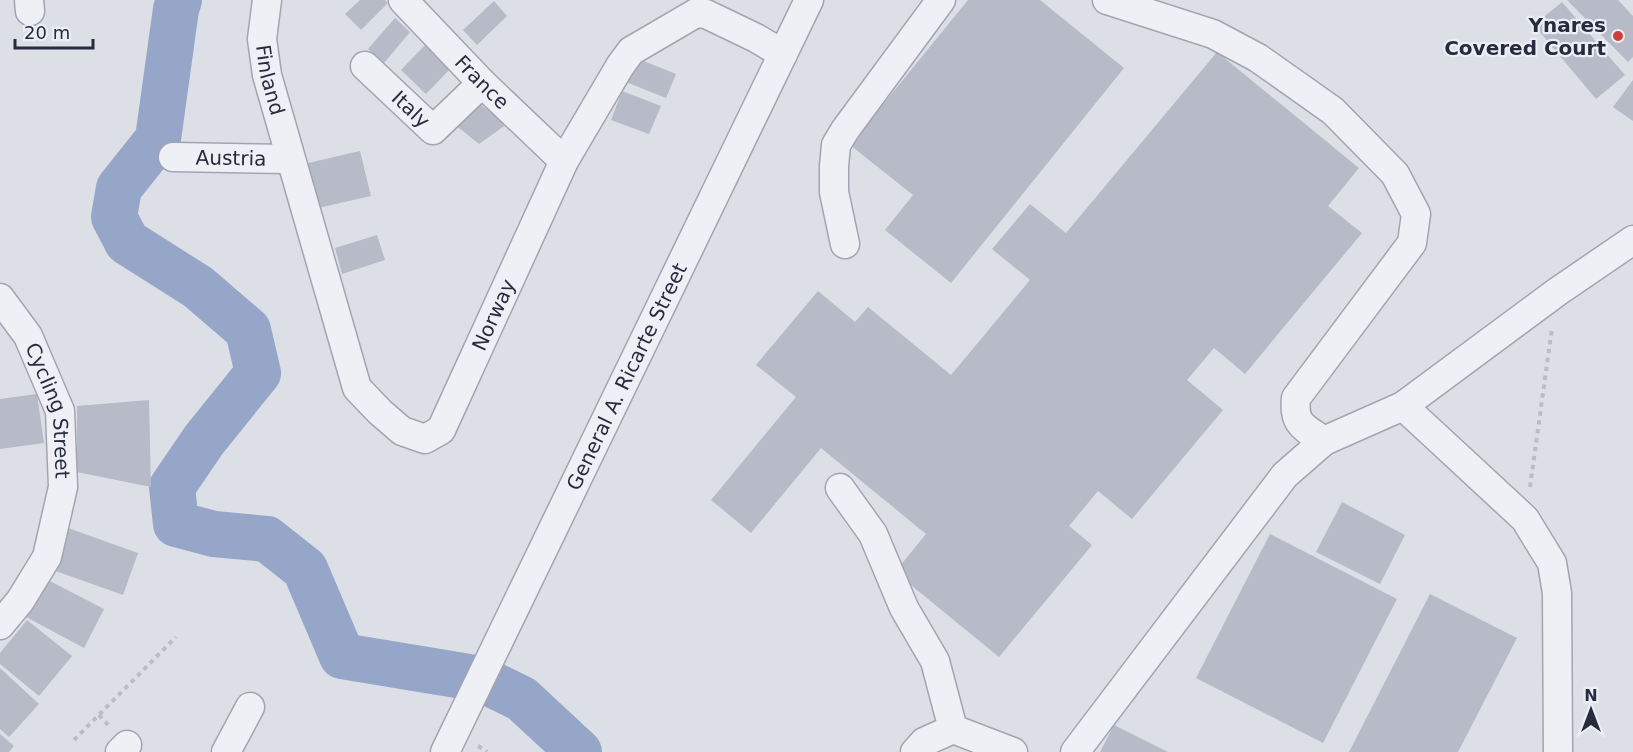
<svg xmlns="http://www.w3.org/2000/svg" width="1633" height="752" font-family="'DejaVu Sans',sans-serif">
  <style>
    .lines { fill: none; stroke-linecap: round; stroke-linejoin: round }
    .river { stroke: #96a6c9; stroke-width: 46 }
    .building { fill: #b7bac7 }
    .minor-casing { stroke: #a2a5b1; stroke-width: 31 }
    .path { stroke: #bbbdc5; stroke-width: 4; stroke-dasharray: 4.5 4.5; stroke-linecap: butt }
    .minor { stroke: #eff0f5; stroke-width: 28 }
    .poi-dot { fill: #d13f3d; stroke: #eceef5; stroke-width: 2 }
    .labels { text-anchor: middle; stroke-width: 4.5; stroke-linejoin: round; paint-order: stroke }
    .poi-label { font-size: 20px; font-weight: bold; fill: #262b3e; stroke: #eceef5; text-anchor: end }
    .street-label { font-size: 20px; fill: #262b3e; stroke: #eceef5 }
  </style>
  <rect width="100%" height="100%" fill="#dddfe7"/>
  <g class="lines">
    <path class="river" d="M179,0l-3,9 -18,130 -39,49 -5,29 13,25 71,45 50,43 10,43 -54,67 -32,47 4,37 38,10 53,5 38,30 37,87 139,23 41,20 57,53"/>
  </g>
  <path class="building" d="M360,0h25l3,3 -27,27 -16,-16z
    M968,0h72l84,68 -173,215 -66,-53 28,-35 -63,-50z
    M1567,0h51l15,16v41l-5,5z
    M494,1l13,15 -30,29 -14,-15z
    M1562,2l63,73 -29,24 -62,-74z
    M395,18l15,14 -26,31 -16,-14z
    M427,43l25,24 -26,27 -25,-24z
    M1217,52l142,116 -31,38 34,27 -117,141 -31,-26 -27,32 36,30 -91,109 -34,-28 -29,35 23,19 -93,112 -104,-85 31,-38 -105,-86 -70,85 -40,-33 85,-103 -40,-32 62,-74 37,31 13,-15 83,68 79,-95 -38,-31 38,-45 36,29z
    M636,58l40,16 -10,24 -40,-16z
    M1633,80v41l-20,-14z
    M622,91l39,15 -12,28 -38,-14z
    M477,102l30,22 -28,20 -21,-17z
    M360,151l11,45 -53,12 -10,-45z
    M377,235l8,25 -43,14 -7,-26z
    M37,394l7,49 -44,6v-50z
    M149,400l2,87 -74,-15v-66z
    M1342,502l63,33 -25,49 -64,-32z
    M68,528l70,25 -15,42 -70,-25z
    M1270,534l127,65 -74,144 -127,-65z
    M46,579l58,30 -20,39 -58,-31z
    M1430,594l87,44 -59,114h-109z
    M27,620l45,36 -33,40 -39,-32v-11z
    M0,668l39,36 -30,33 -9,-8z
    M1114,725l54,27h-68z
    M0,734l14,12 -5,6h-9z"/>
  <g class="lines">
    <defs>
      <g id="minor">
        <path d="M29,0l1,11"/>
        <path id="s1" d="M267,0l-5,39 5,36 90,313 23,24 22,19 23,8 16,-9 123,-269 56,-95 11,-15 65,-38 10,1 50,24 27,16"/>
        <path id="s2" d="M403,0l79,83 82,78"/>
        <path d="M1107,0l106,34 45,24 75,53 62,63 21,40 -4,29 -116,155c-3,27 8,29 28,43"/>
        <path id="s3" d="M365,66l68,64 49,-47"/>
        <path id="s4" d="M173,157l117,2"/>
        <path d="M845,244l-11,-52v-26l2,-21 9,-15 96,-130"/>
        <path id="s5" d="M0,298l28,38 32,75 3,76 -16,70 -27,44 -20,24"/>
        <path d="M1403,406l122,113 27,44 5,30 1,159"/>
        <path d="M840,488l33,46 31,74 31,53 18,68 60,23"/>
        <path d="M120,752l7,-7"/>
        <path d="M226,752l24,-45"/>
        <path id="s6" d="M445,752l364,-752"/>
        <path d="M915,752l9,-10 29,-13"/>
        <path d="M1075,752l210,-277 39,-34 79,-35 154,-114 76,-52"/>
      </g>
    </defs>
    <use href="#minor" class="minor-casing"/>
    <path class="path" d="M1530,487l22,-159
      M99,715l10,11
      M74,740l102,-103
      M478,746l9,6"/>
    <use href="#minor" class="minor"/>
  </g>
  <circle class="poi-dot" cx="1618" cy="36" r="6"/>
  <g class="labels">
    <g class="poi-label">
      <text x="1606" y="32">Ynares<tspan x="1606" dy="23">Covered Court</tspan></text>
    </g>
    <g class="street-label">
      <text dy="7" stroke="none"><textPath href="#s1" startOffset="81">Finland</textPath></text>
      <text dy="7" stroke="none"><textPath href="#s2" startOffset="114">France</textPath></text>
      <text dy="7" stroke="none"><textPath href="#s3" startOffset="63">Italy</textPath></text>
      <text dy="7" stroke="none"><textPath href="#s4" startOffset="58">Austria</textPath></text>
      <text dy="7" stroke="none"><textPath href="#s1" startOffset="633">Norway</textPath></text>
      <text dy="7" stroke="none"><textPath href="#s6" startOffset="417">General A. Ricarte Street</textPath></text>
      <text dy="7" stroke="none"><textPath href="#s5" startOffset="126">Cycling Street</textPath></text>
    </g>
  </g>
  <g transform="translate(1591 710)" stroke="#eceef5" stroke-width="4.5" paint-order="stroke">
  <path d="M0-4.5L10 22L0 15L-10 22Z" fill="#262b3e"/>
  <text y="-9" font-size="16" font-weight="bold" text-anchor="middle" fill="#262b3e">N</text>
  </g>
  <path d="M15 39v9h78v-9" fill="none" stroke="#262b3e" stroke-width="3"/>
  <text x="24" y="39" font-size="18" fill="#262b3e" stroke="#eceef5" stroke-width="4.5" paint-order="stroke">20 m</text>
</svg>
